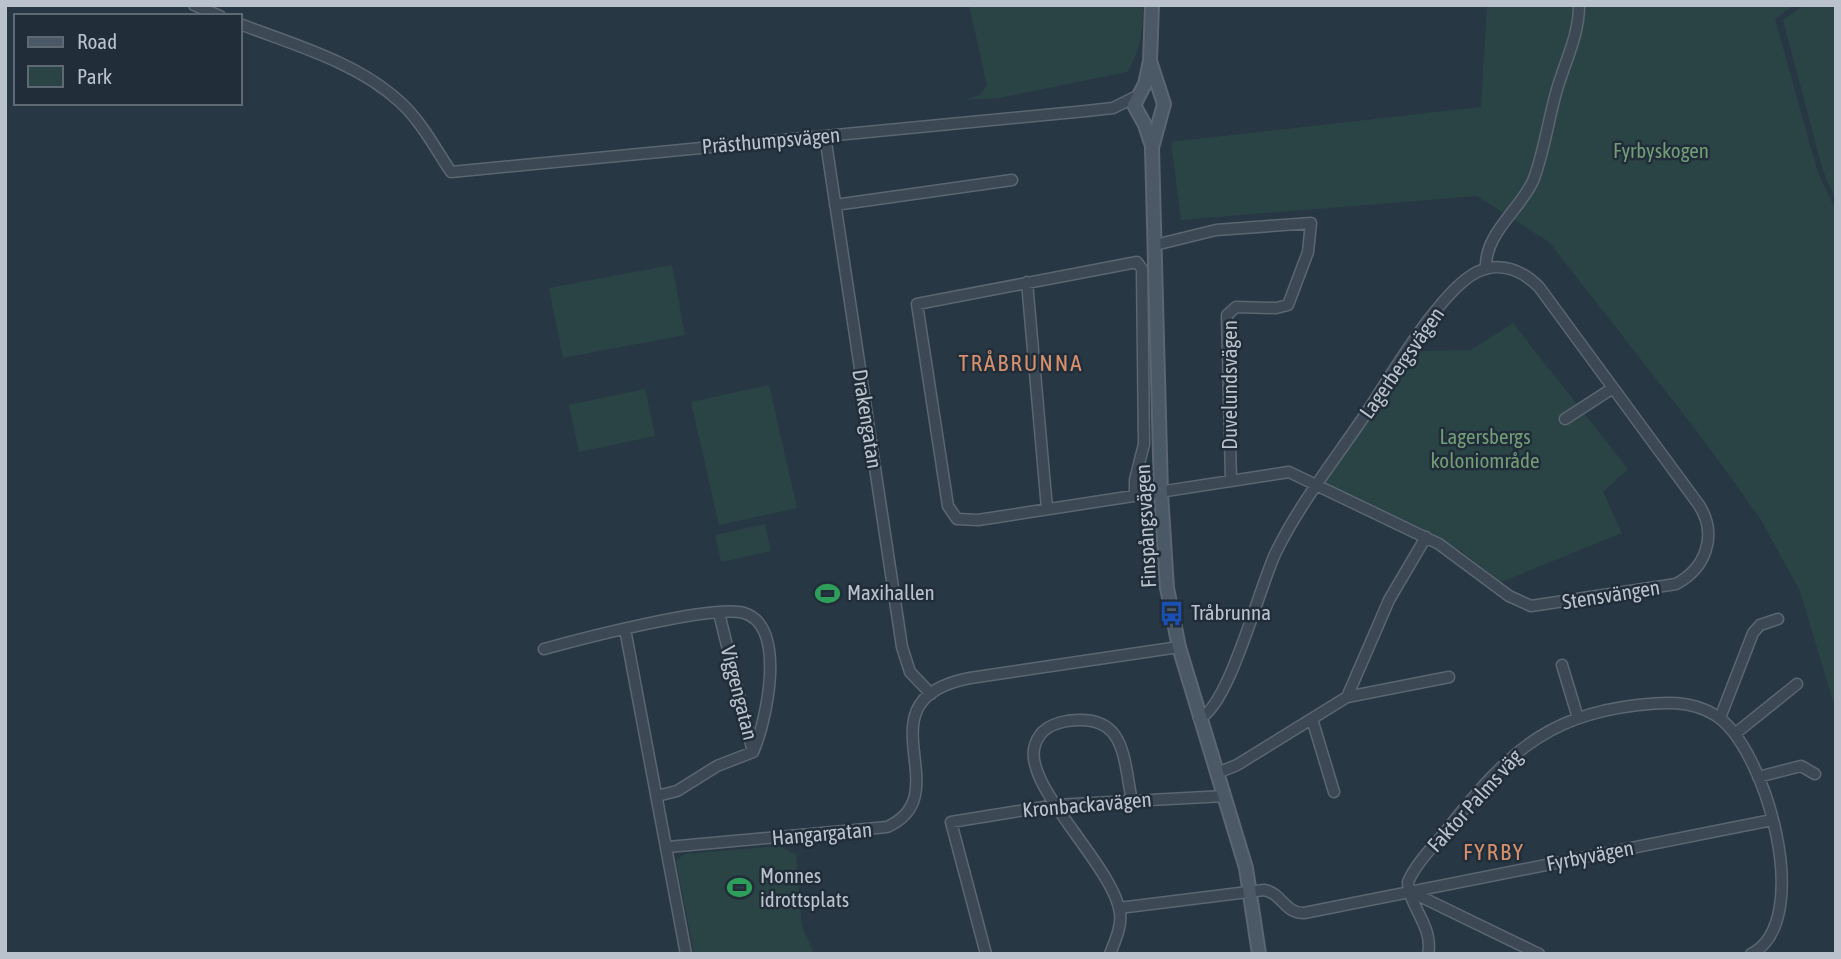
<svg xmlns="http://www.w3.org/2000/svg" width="1841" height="959" font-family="'Asap Condensed',sans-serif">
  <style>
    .green { fill: #2a4445 }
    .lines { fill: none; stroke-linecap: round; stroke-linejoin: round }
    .minor-casing { stroke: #5b6671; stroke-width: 13 }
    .secondary-casing { stroke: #5b6671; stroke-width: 16 }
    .minor { stroke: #3c4853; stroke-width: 10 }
    .secondary { stroke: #4b5866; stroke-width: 12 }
    .labels { text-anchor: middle; stroke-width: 5; stroke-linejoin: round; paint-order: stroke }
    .street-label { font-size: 21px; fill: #bac3cd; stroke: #212d39 }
    .park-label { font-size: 21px; fill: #729d77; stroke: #212d39 }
    .poi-label { font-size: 21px; fill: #bac3cd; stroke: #212d39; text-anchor: start }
    .neighbourhood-label { font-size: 23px; letter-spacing: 2px; fill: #d5906d; stroke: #212d39 }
  </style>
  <rect width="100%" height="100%" fill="#283744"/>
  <path class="green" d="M969,5h174c0,26 -2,45 -16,67l-128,26 -34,2 15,-5 7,-10z
    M1487,5h307l-19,14 43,154 18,38v500l-36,-120 -40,-73 -64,-88 -147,-188 -72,-46 -296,24 -10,-78 310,-35z
    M1804,5h32v195l-13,-29 -40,-151z
    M672,265l13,70 -122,23 -14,-70z
    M1513,323l115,146 -25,23 19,41 -121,49 -40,-31 -44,-25 -92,-43 93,-132 53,-1z
    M769,385l28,123 -78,17 -28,-123z
    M645,389l10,47 -76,16 -10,-47z
    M765,524l6,27 -50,11 -6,-27z
    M779,846l17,8 6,72 12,28h-120l-18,-93 8,-7z"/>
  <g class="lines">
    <defs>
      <path id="minor" d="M194,5l26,11
        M240,24c54,21 117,38 160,78 21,19 35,46 51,70l635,-61 27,-3 22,-11
        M825,136l77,511 8,25 21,22
        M835,205l177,-25
        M1155,245l61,-15 95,-7 -3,29 -20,53 -12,3 -40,-1 -9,8 4,166
        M1486,269c-2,-35 33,-58 47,-88 11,-28 15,-60 23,-88 8,-30 23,-56 23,-88
        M1027,282l20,227
        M1565,419l48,-31
        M1135,495v-15l9,-36 -2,-175 -5,-7 -220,42 31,202 9,13 21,1 311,-48 150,72 70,52 22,10 145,-22c30,-16 42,-49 23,-79l-160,-218c-17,-17 -39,-26 -62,-15 -38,19 -89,109 -114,146 -30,44 -64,87 -87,134 -15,30 -48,158 -77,166
        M625,629l61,325
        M544,649c36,-10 170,-45 200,-36 44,13 22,110 9,139
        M1562,665l16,53
        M1347,697l102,-20
        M1720,718l33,-85 7,-8 18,-6
        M1312,719l22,73
        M1736,733l61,-49
        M1217,773l20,-8 110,-68 42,-97 37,-63
        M1758,777l43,-11 14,8
        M657,796l20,-5 40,-25 36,-14 -34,-139
        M668,847l219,-20c75,-33 -32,-127 83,-149l209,-31
        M1409,891l130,63
        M1119,908l145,-18c18,3 20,23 40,23l468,-93
        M986,954l-35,-132 105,-17 169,-9
        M1110,954c5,-13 12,-28 10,-41 -6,-47 -99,-128 -85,-168 5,-16 17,-21 32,-24 59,-9 56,36 65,80
        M1428,954c6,-27 -19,-47 -20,-72 8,-19 25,-35 38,-51 57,-72 96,-115 192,-126 26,-3 53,-5 77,10 50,30 101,206 36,239"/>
      <path id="secondary" d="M1150,61l14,43 -12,44 9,345 6,95 12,59 67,221 13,86
        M1151,143l-6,-18 -11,-20 11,-21 5,-23 2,-56"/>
    </defs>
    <use href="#minor" class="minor-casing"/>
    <use href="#secondary" class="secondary-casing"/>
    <use href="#minor" class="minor"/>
    <use href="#secondary" class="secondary"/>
  </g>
  <defs>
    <symbol id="stadium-bare" viewBox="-9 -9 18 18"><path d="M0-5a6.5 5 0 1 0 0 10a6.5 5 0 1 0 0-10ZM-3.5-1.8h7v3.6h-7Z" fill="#2e9e5b" stroke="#212d39" stroke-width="2.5" paint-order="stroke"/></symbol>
    <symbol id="bus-bare" viewBox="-9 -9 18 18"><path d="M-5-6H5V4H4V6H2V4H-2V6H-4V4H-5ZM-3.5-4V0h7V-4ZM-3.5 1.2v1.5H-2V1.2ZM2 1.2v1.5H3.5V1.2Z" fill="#1a4fb4" stroke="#212d39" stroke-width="2.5" paint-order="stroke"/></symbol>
  </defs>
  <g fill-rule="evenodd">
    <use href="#stadium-bare" x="810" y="576" width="35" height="35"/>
    <use href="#bus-bare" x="1154" y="596" width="35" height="35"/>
    <use href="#stadium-bare" x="722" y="870" width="35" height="35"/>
  </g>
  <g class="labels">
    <g class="street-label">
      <text transform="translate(771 141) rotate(-5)" y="7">Prästhumpsvägen</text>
      <text transform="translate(1402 363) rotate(-55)" y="7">Lagerbergsvägen</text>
      <text transform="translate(1230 385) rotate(-90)" y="7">Duvelundsvägen</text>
      <text transform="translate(867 419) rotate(81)" y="7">Drakengatan</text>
      <text transform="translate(1146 526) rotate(-93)" y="7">Finspångsvägen</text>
      <text transform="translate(1611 595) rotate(-9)" y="7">Stensvängen</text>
      <text transform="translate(739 693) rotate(76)" y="7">Viggengatan</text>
      <text transform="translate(1475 801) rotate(-48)" y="7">Faktor Palms väg</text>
      <text transform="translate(1087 805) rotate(-5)" y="7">Kronbackavägen</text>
      <text transform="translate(822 834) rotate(-5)" y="7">Hangargatan</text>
      <text transform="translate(1590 856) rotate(-11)" y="7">Fyrbyvägen</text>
    </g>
    <g class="park-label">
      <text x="1661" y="158">Fyrbyskogen</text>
      <text x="1485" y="444">Lagersbergs<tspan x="1485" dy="24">koloniområde</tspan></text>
    </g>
    <g class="poi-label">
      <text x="847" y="600">Maxihallen</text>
      <text x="1191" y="620">Tråbrunna</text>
      <text x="760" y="883">Monnes<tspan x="760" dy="24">idrottsplats</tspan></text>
    </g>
    <g class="neighbourhood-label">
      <text x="1021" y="371">TRÅBRUNNA</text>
      <text x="1494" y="860">FYRBY</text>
    </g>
  </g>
  <rect width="1841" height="959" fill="none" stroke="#bac3cd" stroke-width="14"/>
  <rect x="14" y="14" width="228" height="91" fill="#212d39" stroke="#5e6974" stroke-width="2"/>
  <rect x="28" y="37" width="35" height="10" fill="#4b5866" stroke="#5e6974" stroke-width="2"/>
  <text x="77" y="49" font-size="21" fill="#bac3cd">Road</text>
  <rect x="28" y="66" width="35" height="21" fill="#2a4445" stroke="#5e6974" stroke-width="2"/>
  <text x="77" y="84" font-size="21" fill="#bac3cd">Park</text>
</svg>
